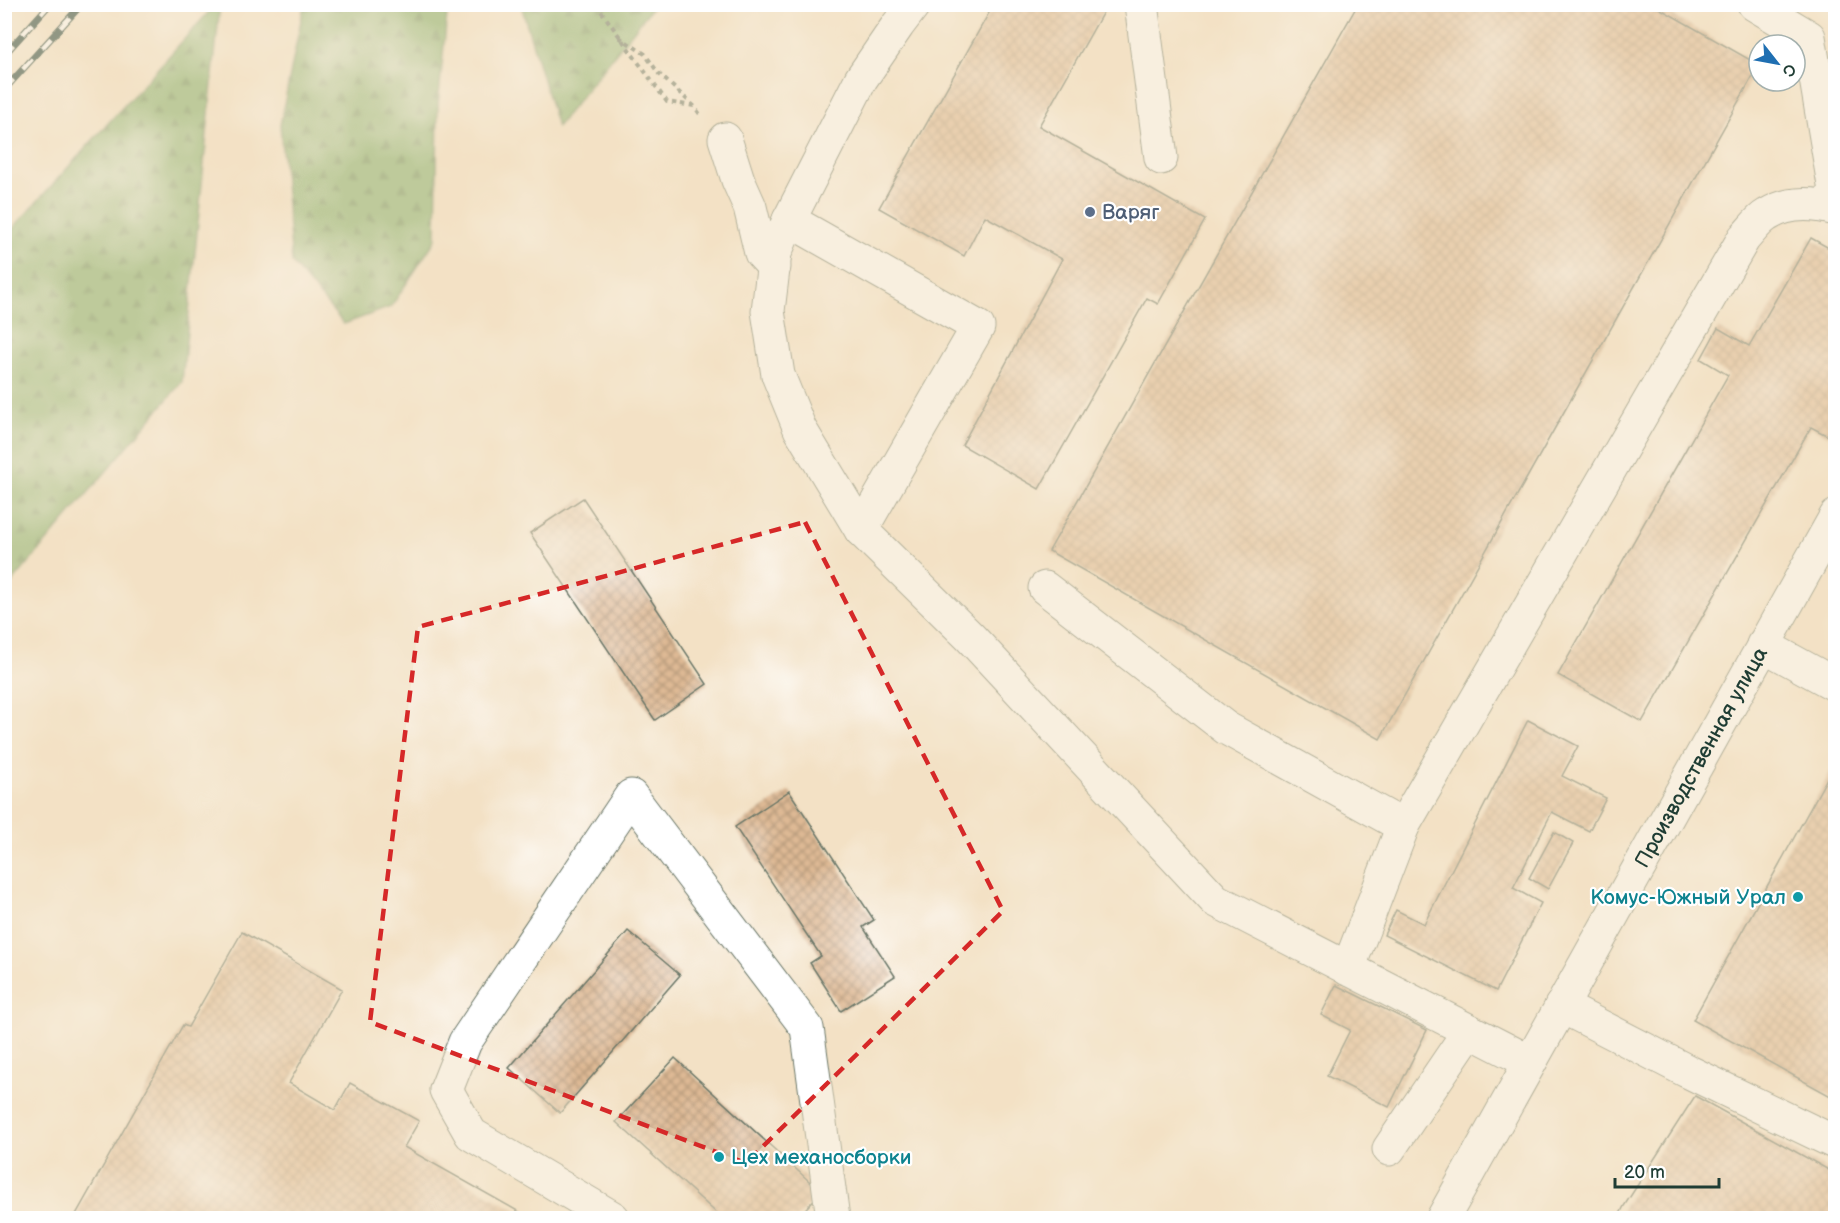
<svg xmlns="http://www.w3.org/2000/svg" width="1840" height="1223" font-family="'Balsamiq Sans',sans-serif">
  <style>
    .forest { fill: url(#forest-firs); stroke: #4e754e; stroke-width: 1.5 }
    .building { fill: url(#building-cross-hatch) }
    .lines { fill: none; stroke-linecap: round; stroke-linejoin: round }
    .minor-casing { stroke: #697667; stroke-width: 35 }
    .path { stroke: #697667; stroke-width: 4; stroke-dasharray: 4.5 4.5; stroke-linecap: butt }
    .minor { stroke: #fff; stroke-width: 33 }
    .rail-casing { stroke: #1f3d34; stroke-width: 7 }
    .rail { stroke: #fff; stroke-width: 4.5; stroke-dasharray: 14; stroke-linecap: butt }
    .marked { fill: none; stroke: #d62828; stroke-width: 4.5; stroke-dasharray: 12 8; stroke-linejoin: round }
    .service-dot { fill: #5c6f8a; stroke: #fff; stroke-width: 2 }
    .culture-dot { fill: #0f9aa8; stroke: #fff; stroke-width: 2 }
    .labels { text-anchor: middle; stroke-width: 4.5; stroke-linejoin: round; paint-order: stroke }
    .service-label { font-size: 21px; fill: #4e5e75; stroke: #fff; text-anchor: start }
    .street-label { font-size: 21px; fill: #1f3d34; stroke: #fff }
    .culture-label { font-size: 21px; fill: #0d838f; stroke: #fff; text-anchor: end }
  </style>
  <defs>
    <pattern id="forest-firs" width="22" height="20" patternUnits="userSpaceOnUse" patternTransform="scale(1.5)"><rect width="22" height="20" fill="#7ead67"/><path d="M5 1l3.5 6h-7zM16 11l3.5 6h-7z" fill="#678e56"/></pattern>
    <pattern id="building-cross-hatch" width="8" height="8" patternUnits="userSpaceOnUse" patternTransform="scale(1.5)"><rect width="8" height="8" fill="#deb994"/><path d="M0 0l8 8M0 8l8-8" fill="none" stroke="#b3987a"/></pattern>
  </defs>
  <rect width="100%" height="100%" fill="#fff"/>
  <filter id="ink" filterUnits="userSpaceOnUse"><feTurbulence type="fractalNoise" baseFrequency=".0167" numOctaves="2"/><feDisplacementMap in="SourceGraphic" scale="12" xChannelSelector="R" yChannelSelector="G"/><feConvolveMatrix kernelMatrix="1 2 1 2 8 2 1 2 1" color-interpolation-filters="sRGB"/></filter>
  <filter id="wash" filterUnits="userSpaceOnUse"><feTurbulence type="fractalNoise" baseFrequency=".008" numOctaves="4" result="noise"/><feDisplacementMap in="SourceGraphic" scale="24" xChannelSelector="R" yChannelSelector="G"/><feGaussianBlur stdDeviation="1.35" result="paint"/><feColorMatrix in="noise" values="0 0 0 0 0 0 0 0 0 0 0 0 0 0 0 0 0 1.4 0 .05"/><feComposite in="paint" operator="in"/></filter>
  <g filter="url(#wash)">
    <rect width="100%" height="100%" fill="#f3e1c5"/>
    <path class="forest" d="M216,4l4,1 -38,377 -177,209v-354z
      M304,5h144l-10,100 -2,134 -45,68 -47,17 -52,-61 -12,-138z
      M521,5v-1l133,1 -97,122z"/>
    <g id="blocks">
      <path class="building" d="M994,4l113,1 -68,121 166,94 -47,84 -11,-6 -108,191 -77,-44 100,-186 -77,-43 -21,40 -85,-48z
        M1358,4h294l107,61 -379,674 -331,-188z
        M1811,238l25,14v171l-8,13 -17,-9 -169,295 -84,-47 170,-300 -27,-16 17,-31 31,18z
        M583,498l124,186 -52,36 -125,-187z
        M1528,720l50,26 -16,30 44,22 -17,33 -37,-19 -39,76 28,15 -45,88 -112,-56 12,-25 28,14z
        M1831,771l5,3v325l-143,-79z
        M789,791l85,129 -11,7 32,49 -54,35 -31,-48 11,-7 -86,-129z
        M1554,832l19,11 -25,46 -19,-11z
        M628,931l52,44 -120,138 -51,-45z
        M242,932l100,57 -53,94 46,27 15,-27 69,38 -15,26 126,71h-456l109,-193 5,2z
        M1336,985l91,45 -38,77 -62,-31 23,-46 -29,-15z
        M675,1058l146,134 -24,26h-75l-106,-96z
        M1695,1096l141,78v44h-218l6,-12z"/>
    </g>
  </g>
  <g filter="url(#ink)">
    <use href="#blocks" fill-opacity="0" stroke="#697667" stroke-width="1.5"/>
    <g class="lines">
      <defs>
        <g id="minor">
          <path d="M914,4l-16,21 -37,54 -72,141 -14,33 -7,58 10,64 22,54 61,101 109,107 245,263 315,162"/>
          <path d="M1141,4l20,154"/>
          <path d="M1754,4l55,33 27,160"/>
          <path d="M725,139l13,41 12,27 11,46 13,14"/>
          <path d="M789,220l189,107 -117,203"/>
          <path d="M1045,588l181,140 177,98 341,-588c7,-7 14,-18 23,-23 20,-13 46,-12 69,-6"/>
          <path d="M1763,645l73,40"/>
          <path d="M1348,969l55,-143"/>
          <path d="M1561,1006l126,65 149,72"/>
          <path d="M1389,1149l80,-118"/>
          <path d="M613,1218l-142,-84 -25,-44 19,-48 166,-246 176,232 26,190"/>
          <path id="s1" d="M1443,1218l393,-702"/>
        </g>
      </defs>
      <use href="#minor" class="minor-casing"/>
      <path class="path" d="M596,4l71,98 27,4
        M619,37l26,17 14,20 35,32 8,11"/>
      <use href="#minor" class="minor"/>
      <defs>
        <path id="rail" d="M4,55l46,-51
          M4,90l78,-86"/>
      </defs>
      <use href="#rail" class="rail-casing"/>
      <use href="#rail" class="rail"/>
    </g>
  </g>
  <path d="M0 0H1840V1223H0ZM805,522l198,389 -257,252 -376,-141 48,-395z" fill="#f3e1c5" fill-opacity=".55" fill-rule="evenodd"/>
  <path class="marked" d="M805,522l198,389 -257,252 -376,-141 48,-395z"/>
  <circle class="service-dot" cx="1090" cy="212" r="6"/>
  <g class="culture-dot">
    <circle cx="1798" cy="897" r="6"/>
    <circle cx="719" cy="1157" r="6"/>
  </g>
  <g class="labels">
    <g class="service-label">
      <text x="1102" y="219">Варяг</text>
    </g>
    <g class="street-label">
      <text dy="7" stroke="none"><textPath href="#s1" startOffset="528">Производственная улица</textPath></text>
    </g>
    <g class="culture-label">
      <text x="1786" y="904">Комус-Южный Урал</text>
      <text x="731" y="1164" text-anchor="start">Цех механосборки</text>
    </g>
  </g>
  <rect width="1840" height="1223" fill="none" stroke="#fff" stroke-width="24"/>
  <g transform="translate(1777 63) rotate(121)"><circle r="28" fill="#ffffff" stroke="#a5b1ae" stroke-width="1.5"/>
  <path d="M0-4.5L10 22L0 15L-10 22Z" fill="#1f6fb2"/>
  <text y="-9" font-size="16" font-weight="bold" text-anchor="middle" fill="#1f3d34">С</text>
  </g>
  <path d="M1615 1178v9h104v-9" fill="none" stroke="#1f3d34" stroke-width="3"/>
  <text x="1624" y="1178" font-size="18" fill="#1f3d34" stroke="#ffffff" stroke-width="4.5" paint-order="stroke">20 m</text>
</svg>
